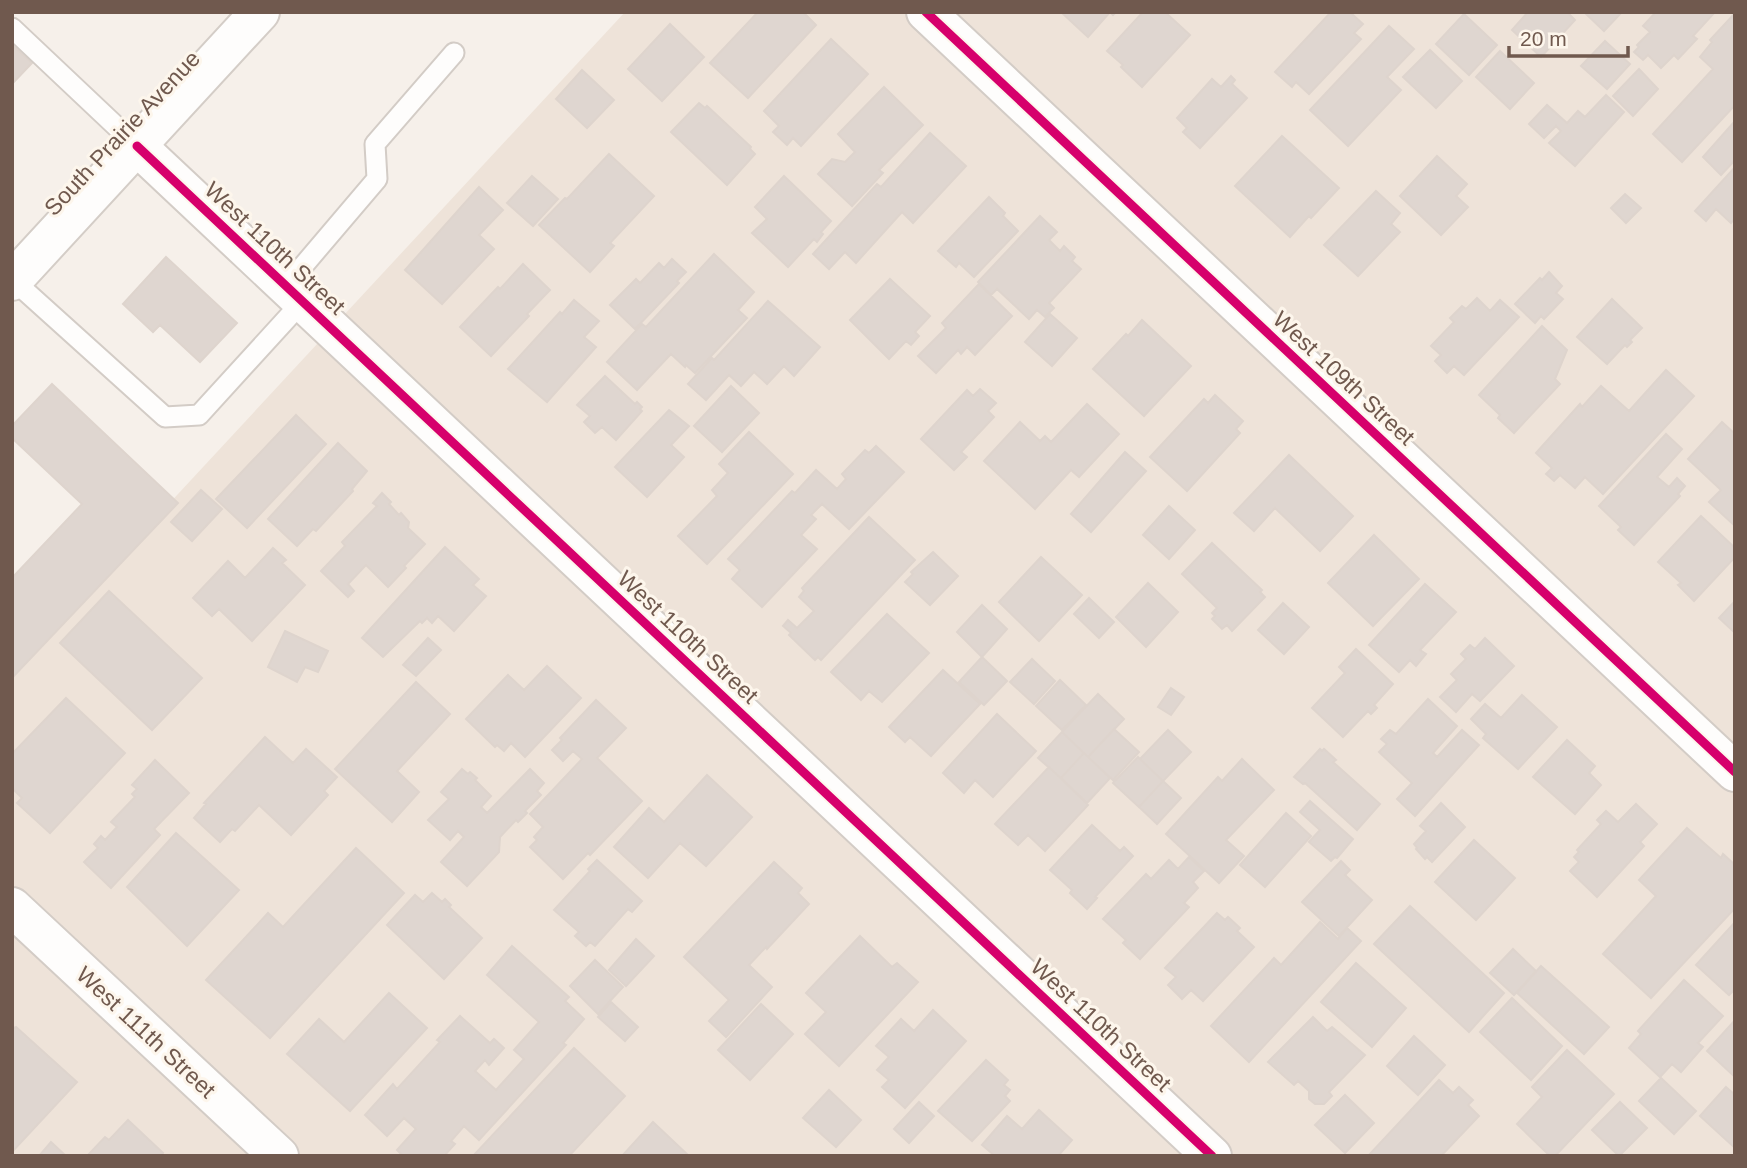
<svg xmlns="http://www.w3.org/2000/svg" width="1747" height="1168" font-family="Arial,sans-serif">
  <style>
    .residential { fill: #eee3d9 }
    .building { fill: #dfd6d0; stroke: #ded4cd; stroke-width: 2 }
    .lines { fill: none; stroke-linecap: round; stroke-linejoin: round }
    .lane-casing { stroke: #d3ccc6; stroke-width: 23 }
    .street-casing { stroke: #d3ccc6; stroke-width: 42 }
    .secondary-casing { stroke: #d4cdc7; stroke-width: 42 }
    .lane { stroke: #fefdfc; stroke-width: 19 }
    .street { stroke: #fefdfc; stroke-width: 38 }
    .secondary { stroke: #fefdfc; stroke-width: 38 }
    .cycleway-casing { stroke: #fdf6ec; stroke-width: 13 }
    .cycleway { stroke: #d6006c; stroke-width: 9 }
    .labels { text-anchor: middle; stroke-width: 6; stroke-linejoin: round; paint-order: stroke }
    .street-label { font-size: 23px; fill: #70594e; stroke: #fdf6ec }
  </style>
  <rect width="100%" height="100%" fill="#f6f0ea"/>
  <path class="residential" d="M625,12h1110v1144h-1723v-483z"/>
  <path class="building" d="M758,12h45l13,13 -68,73 -38,-35z
    M1061,12h55l-3,3 -3,-3 -22,25z
    M1143,12h22l25,23 -48,52 -21,-20 2,-2 -16,-14z
    M1331,12h23l-2,2 11,10 -9,9 7,6 -52,55 -13,-12 -4,5 -17,-15z
    M1528,12h39l8,8 -34,37 -29,-27z
    M1584,12h38l-18,19z
    M1656,12h59l-22,24 4,3 -19,20 -4,-4 -13,13 -13,-13 -5,5 -9,-8 5,-5 -2,-2 13,-13 -7,-6z
    M1735,13v92l-53,57 -29,-28 60,-65 -13,-12 12,-15 -2,-2z
    M1464,14l33,31 -28,30 -33,-31z
    M670,24l34,33 -42,44 -34,-32z
    M1389,26l25,23 -27,28 14,13 -53,56 -38,-36z
    M831,39l37,35 -67,72 -8,-8 -6,7 -14,-13 6,-6 -15,-15z
    M1605,41l25,23 -23,25 -26,-23z
    M12,45l20,18 -20,21z
    M1430,50l32,31 -26,27 -33,-31z
    M1500,51l34,32 -24,26 -34,-32z
    M1639,69l19,20 -25,27 -20,-20z
    M582,70l32,30 -27,28 -31,-29z
    M1231,76l4,4 -3,4 15,14 -47,50 -17,-16 4,-4 -10,-10 35,-39 9,8z
    M884,87l39,38 -44,45 4,3 -31,33 -34,-32 14,-15 13,3 10,-10 -17,-18z
    M1606,95l18,17 -49,54 -26,-23 12,-12 -5,-5 -12,12 -15,-14 18,-19 20,18 11,-12 7,6z
    M699,103l6,5 2,-2 44,41 -1,2 5,5 -28,31 -56,-53z
    M1735,121v39l-14,15 -18,-18z
    M930,133l36,33 -53,57 -11,-11 -46,51 -11,-11 -16,17 -16,-15 64,-70 4,3z
    M1282,136l57,52 -28,30 -2,-2 -19,21 -55,-51z
    M609,154l45,42 -44,47 4,3 -24,26 -51,-47 26,-27 2,1z
    M1437,156l30,28 -11,12 12,11 -27,28 -41,-39z
    M1735,167v51l-4,5 -15,-14 -10,12 -11,-10z
    M532,176l26,23 -25,27 -26,-23z
    M784,176l47,45 -10,11 2,2 -6,8 -3,-3 -26,28 -36,-34 15,-14 -12,-12z
    M479,187l24,23 -24,25 15,14 -52,55 -37,-34z
    M1376,191l24,22 -9,11 9,8 -42,44 -34,-31z
    M1625,194l16,14 -15,15 -15,-15z
    M989,197l16,16 -2,3 15,15 -44,46 -15,-14 -3,4 -18,-16z
    M1040,216l17,16 -8,8 11,11 4,-5 11,11 -3,4 9,8 -32,34 5,5 -9,9 -8,-7 -8,9 -32,-30 -6,6 -13,-13z
    M714,254l40,38 -16,18 9,8 -52,55 -9,-8 -1,2 -14,-13 -34,36 -30,-28 35,-38 4,3z
    M166,257l71,66 -37,39 -40,-37 -7,7 -30,-28z
    M672,259l14,13 -9,9 2,2 -44,46 -25,-24 26,-26 4,4 19,-20 5,5z
    M523,264l27,26 -23,24 2,2 -38,40 -31,-29 38,-40 2,2z
    M1549,272l13,14 -6,7 7,6 -19,20 -3,-3 -6,7 -20,-19 25,-26 2,2z
    M890,279l40,37 -15,16 4,4 -8,9 -5,-4 -17,18 -39,-39z
    M979,284l33,32 -37,39 -8,-8 -6,7 -3,-4 -22,23 -18,-17 28,-28 -4,-5z
    M1477,298l13,13 10,-11 19,17 -55,58 -10,-9 -7,7 -12,-12 6,-6 -10,-9 23,-24 -4,-4 12,-12 4,3z
    M1612,299l30,29 -12,12 2,2 -5,5 -2,-2 -18,19 -30,-27z
    M574,300l25,21 -15,16 12,10 -49,55 -39,-33 52,-57 2,2z
    M768,301l52,46 -26,29 -10,-10 -17,18 -13,-12 -13,14 -12,-11 -23,25 -18,-16 24,-26 2,2z
    M1050,314l27,24 -25,28 -27,-24z
    M1142,320l49,46 -47,50 -51,-47 33,-35 2,2z
    M1542,326l25,24 -12,29 5,5 -46,49 -16,-15 2,-3 -21,-20z
    M1666,370l28,26 -91,98 -18,-17 -10,11 -15,-13 -6,6 -8,-7 6,-6 -16,-15 44,-49 2,3 19,-21 28,25z
    M605,376l30,28 2,-2 5,5 -2,2 2,2 -26,29 -14,-13 -7,6 -11,-11 6,-6 -13,-11z
    M52,384l126,119 -166,175v-100l70,-74 -70,-66v-12z
    M731,386l28,27 -37,39 -28,-26z
    M980,389l16,14 -8,8 6,6 -33,35 6,5 -13,13 -33,-31 46,-49 6,6z
    M1215,395l28,26 -7,8 4,4 -53,58 -37,-34 54,-58 4,4z
    M1087,404l32,30 -40,43 -8,-7 -36,39 -51,-48 36,-39 20,19 5,-5 6,6z
    M669,410l20,16 -18,19 13,12 -37,40 -32,-30z
    M296,415l30,29 -79,84 -31,-29z
    M1722,422l13,12v92l-26,-24 12,-12 -33,-31z
    M749,432l44,42 -86,90 -29,-28 39,-40 -5,-6 16,-17 -9,-9z
    M1666,434l16,15 -25,28 12,10 8,-9 8,8 -7,8 2,2 -46,49 -16,-15 3,-3 -22,-21z
    M338,443l29,28 -15,18 1,2 -37,40 -3,-2 -16,17 -29,-27z
    M876,446l28,26 -55,57 -27,-25 -11,11 5,4 -15,16 16,14 -55,58 -30,-28 8,-9 -12,-11 64,-68 3,2 21,-23 21,19 9,-10 -4,-5 23,-24 4,3z
    M1125,452l21,19 -55,61 -20,-18z
    M1289,455l64,61 -33,35 -45,-43 -21,23 -20,-18z
    M201,490l21,19 -30,32 -21,-19z
    M382,493l9,9 -2,2 10,11 2,-2 8,9 -1,6 17,16 -21,22 2,2 -18,19 -22,-22 -18,19 6,7 -6,6 -27,-26 24,-25 -3,-4 35,-36 -4,-3z
    M1169,506l26,24 -26,29 -26,-24z
    M1701,516l34,32v9l-41,44 -16,-16 3,-2 -23,-21z
    M869,517l46,43 -94,100 -3,-3 -3,3 -26,-25 2,-2 -8,-7 5,-6 9,8 17,-17 -15,-14 5,-6 -2,-3z
    M1374,535l45,44 -46,47 -45,-43z
    M1212,543l50,47 -2,2 5,5 -33,34 -5,-6 -5,4 -10,-10 3,-3 -3,-3 5,-5 -35,-34z
    M445,547l34,32 -6,6 13,11 -32,35 -16,-15 -6,7 -5,-5 -5,5 -2,-2 -37,36 -21,-19z
    M273,548l13,12 -4,3 23,22 -53,56 -33,-32 -7,7 -19,-18 35,-37 17,17z
    M933,552l25,24 -28,29 -25,-23 8,-8 -2,-2z
    M1041,557l41,38 -43,46 -40,-39z
    M1148,583l30,29 -32,35 -30,-30z
    M1425,584l31,28 -36,38 6,4 -10,12 -6,-6 -11,12 -30,-27z
    M109,591l93,87 -50,52 -92,-87z
    M1089,598l25,24 -15,16 -25,-24z
    M1735,601v32l-16,-15z
    M1283,603l26,24 -25,27 -26,-24z
    M982,605l25,24 -25,28 -25,-25z
    M887,614l42,39 -47,49 -13,-11 -8,9 -30,-28z
    M285,631l43,20 -10,21 -13,-5 -8,15 -29,-15z
    M428,638l13,12 -25,26 -13,-11z
    M1485,638l29,28 -34,35 -8,-7 -16,18 -16,-15 17,-17 -6,-6 15,-15 -5,-5 9,-9 5,4z
    M1356,649l37,35 -19,21 3,3 -6,6 -3,-3 -25,26 -31,-29 33,-35 -6,-6z
    M982,657l25,24 -23,24 -25,-23z
    M1032,659l23,22 -21,23 -24,-22z
    M547,666l34,32 -56,59 -14,-14 -7,8 -7,-6 -2,2 -29,-28 42,-44 16,15z
    M943,670l37,34 -49,52 -21,-19 -5,5 -16,-15z
    M1060,680l26,25 -24,25 -26,-24z
    M416,682l34,32 -53,57 22,21 -27,30 -57,-53z
    M1171,688l13,9 -13,18 -13,-8z
    M1098,694l26,25 -36,38 -26,-25z
    M1522,695l35,32 -39,42 -35,-31 3,-4 -15,-15 14,-15 16,14z
    M66,698l59,55 -75,80 -33,-30 5,-5 -10,-10v-34z
    M1428,699l29,27 -24,27 4,4 25,-27 17,15 -64,71 -18,-17 15,-16 -33,-31 8,-8 -6,-5 9,-9 6,4z
    M596,700l30,28 -29,30 45,43 -52,54 -2,-2 -25,26 -33,-32 7,-7 -3,-3 9,-10 -13,-13 52,-55 -9,-8 -10,10 -11,-11 10,-10 -2,-2z
    M997,714l39,37 -43,46 -18,-17 -11,13 -21,-20z
    M1114,729l25,23 -26,28 -25,-23z
    M1168,730l23,22 -28,29 -23,-22z
    M1062,732l22,21 -23,25 -23,-20z
    M265,737l28,26 13,-14 31,28 -13,14 4,4 -37,40 -32,-30 -24,26 -3,-2 -12,13 -26,-24 12,-14 -2,-1z
    M1567,740l28,26 -6,7 12,12 -26,29 -42,-37z
    M1320,749l2,2 2,-2 12,11 -3,2 47,42 -23,26 -52,-47 -2,1 -9,-7z
    M1084,753l26,25 -23,25 -26,-25z
    M1138,757l25,24 -24,26 -26,-24z
    M1242,759l32,31 -48,50 18,16 -25,27 -53,-49 52,-57 4,4z
    M155,760l34,33 -35,36 6,6 -49,53 -27,-26 14,-14 -4,-4 7,-8 4,4 12,-13 -6,-5 24,-25 -3,-3 5,-5 -5,-4z
    M1049,767l39,38 -43,46 -17,-16 -10,10 -23,-21z
    M462,769l6,5 2,-2 7,6 -2,2 16,16 -10,11 6,6 43,-44 14,14 -7,8 4,4 -16,16 2,2 -9,9 -2,-2 -16,17 -1,15 -32,34 -26,-24 23,-25 -6,-6 -8,9 -22,-20 21,-21 -8,-7z
    M707,775l45,42 -46,49 -26,-23 -32,35 -34,-31 35,-39 15,14z
    M1163,781l18,17 -24,26 -18,-17z
    M1310,801l43,38 -16,19 -2,-1 -4,4 -22,-19 11,-12 -20,-18z
    M1441,803l24,24 -33,35 -5,-5 -2,2 -9,-10 1,-1 -3,-4 12,-13 -6,-5z
    M1636,804l21,20 -17,18 4,4 -47,51 -27,-26 9,-9 -5,-5 5,-5 -2,-2 24,-26 -4,-4 9,-9 12,11z
    M1286,813l25,23 -46,51 -25,-22z
    M1092,825l28,26 4,-4 9,9 -38,41 2,1 -10,11 -17,-16 2,-3 -22,-20z
    M1687,828l34,30 2,-4 12,11v43l-84,90 -48,-44 53,-58 -17,-16z
    M176,833l63,57 -52,56 -60,-59z
    M1474,840l41,38 -39,42 -41,-38z
    M356,848l48,45 -134,145 -64,-58 62,-67 15,14z
    M1189,857l15,14 -11,11 5,6 -14,15 5,4 -49,52 -17,-16 3,-3 -23,-21 43,-45 5,5 18,-19 9,9z
    M597,860l45,41 -10,11 -4,-3 -33,37 -5,-4 -4,4 -11,-10 4,-4 -25,-22 36,-39 -2,-2z
    M1341,861l9,9 -5,5 27,25 -33,36 -37,-34z
    M774,862l28,26 -4,5 11,11 -42,45 -1,-2 -17,18 23,22 -46,50 -17,-16 20,-21 -45,-43z
    M432,893l10,9 3,-3 6,6 -2,2 33,31 -38,41 -57,-54 28,-30 8,7z
    M1410,906l94,87 -35,39 -95,-88z
    M1217,913l8,7 3,-3 12,11 -3,3 17,16 -51,54 -12,-11 -9,9 -14,-14 8,-8 -11,-9z
    M1320,922l18,17 9,-11 14,13 -112,121 -38,-36 63,-68 7,7z
    M1735,922v67l-6,6 -33,-30z
    M860,936l32,31 5,-4 21,19 -79,84 -34,-32 21,-22 -20,-19z
    M636,939l18,17 -28,30 -17,-16z
    M512,946l57,51 -4,4 19,18 -21,24 3,2 -87,95 -15,-14 -13,15 4,3 -11,12h-41l-6,-6 19,-21 -12,-11 -17,18 -22,-21 28,-31 4,5 43,-47 -3,-2 23,-24 30,27 4,-4 10,9 -15,17 -4,-5 -10,11 21,19 28,-31 -10,-9 25,-28 -52,-47z
    M1513,949l23,22 -22,24 -24,-22z
    M595,960l28,27 -25,27 -28,-28z
    M1356,963l50,45 -34,39 -51,-45z
    M1541,966l68,61 -25,27 -67,-61z
    M1684,980l39,36 -25,27 5,4 -22,25 -9,-8 -12,13 -31,-29 12,-14 -3,-3z
    M389,993l38,35 -77,83 -63,-57 32,-35 25,23z
    M1512,998l50,48 -31,34 -51,-48z
    M611,1002l27,25 -13,14 -27,-24z
    M761,1004l32,30 -43,46 -32,-30z
    M933,1010l33,31 -61,67 -23,-21 7,-7 -12,-10 12,-13 -13,-11 25,-27 13,12z
    M1313,1017l14,14 5,-4 33,28 -36,37 3,4 -8,8h-9l-6,-5v-8l-11,-10 -4,4 -26,-23z
    M1735,1020v55l-1,1 -27,-25z
    M12,1026l2,2 2,-1 61,55 -65,70z
    M1414,1036l31,29 -27,30 -31,-29z
    M574,1048l51,48 -56,60h-96z
    M1567,1050l47,44 -59,62h-5l-33,-32 25,-27 -10,-10z
    M986,1060l22,20 -4,5 6,5 -5,6 5,5 -38,40 -34,-30z
    M1661,1078l35,33 -22,23 -35,-33z
    M1439,1080l14,13 6,-6 14,13 -5,5 11,11 -38,40h-73z
    M1726,1087l9,8v53l-35,-32z
    M829,1090l32,30 -25,27 -33,-29z
    M1345,1095l29,28 -29,30 -30,-28z
    M919,1102l15,14 -25,27 -15,-14z
    M1620,1102l27,26 -28,28 -27,-26z
    M1039,1110l33,30 -14,16h-63l-13,-11 25,-29 15,13z
    M128,1120l35,33 -2,3h-74l18,-19 4,3z
    M653,1122l36,34h-67z
    M51,1142l15,14h-27z"/>
  <g class="lines">
    <defs>
      <path id="lane" d="M12,28l125,118
        M13,280l152,137 34,-2 104,-114
        M286,286l91,-107 -2,-35 79,-91"/>
      <path id="street" d="M926,12l809,760
        M137,146l1075,1010
        M12,907l267,249"/>
      <path id="secondary" d="M12,281l248,-269"/>
    </defs>
    <use href="#lane" class="lane-casing"/>
    <use href="#street" class="street-casing"/>
    <use href="#secondary" class="secondary-casing"/>
    <use href="#lane" class="lane"/>
    <use href="#street" class="street"/>
    <use href="#secondary" class="secondary"/>
    <defs>
      <path id="cycleway" d="M926,12l809,760
        M137,146l1075,1010"/>
    </defs>
    <use href="#cycleway" class="cycleway-casing"/>
    <use href="#cycleway" class="cycleway"/>
  </g>
  <g class="labels">
    <g class="street-label">
      <text transform="translate(122 133) rotate(-47)" y="8">South Prairie Avenue</text>
      <text transform="translate(275 248) rotate(43)" y="8">West 110th Street</text>
      <text transform="translate(1344 378) rotate(43)" y="8">West 109th Street</text>
      <text transform="translate(688 637) rotate(43)" y="8">West 110th Street</text>
      <text transform="translate(1101 1025) rotate(43)" y="8">West 110th Street</text>
      <text transform="translate(146 1032) rotate(43)" y="8">West 111th Street</text>
    </g>
  </g>
  <rect width="1747" height="1168" fill="none" stroke="#70594e" stroke-width="28"/>
  <path d="M1509 46v10h119v-10" fill="none" stroke="#70594e" stroke-width="3.5"/>
  <text x="1520" y="46" font-size="21" fill="#70594e" stroke="#fdf6ec" stroke-width="5" paint-order="stroke">20 m</text>
</svg>
